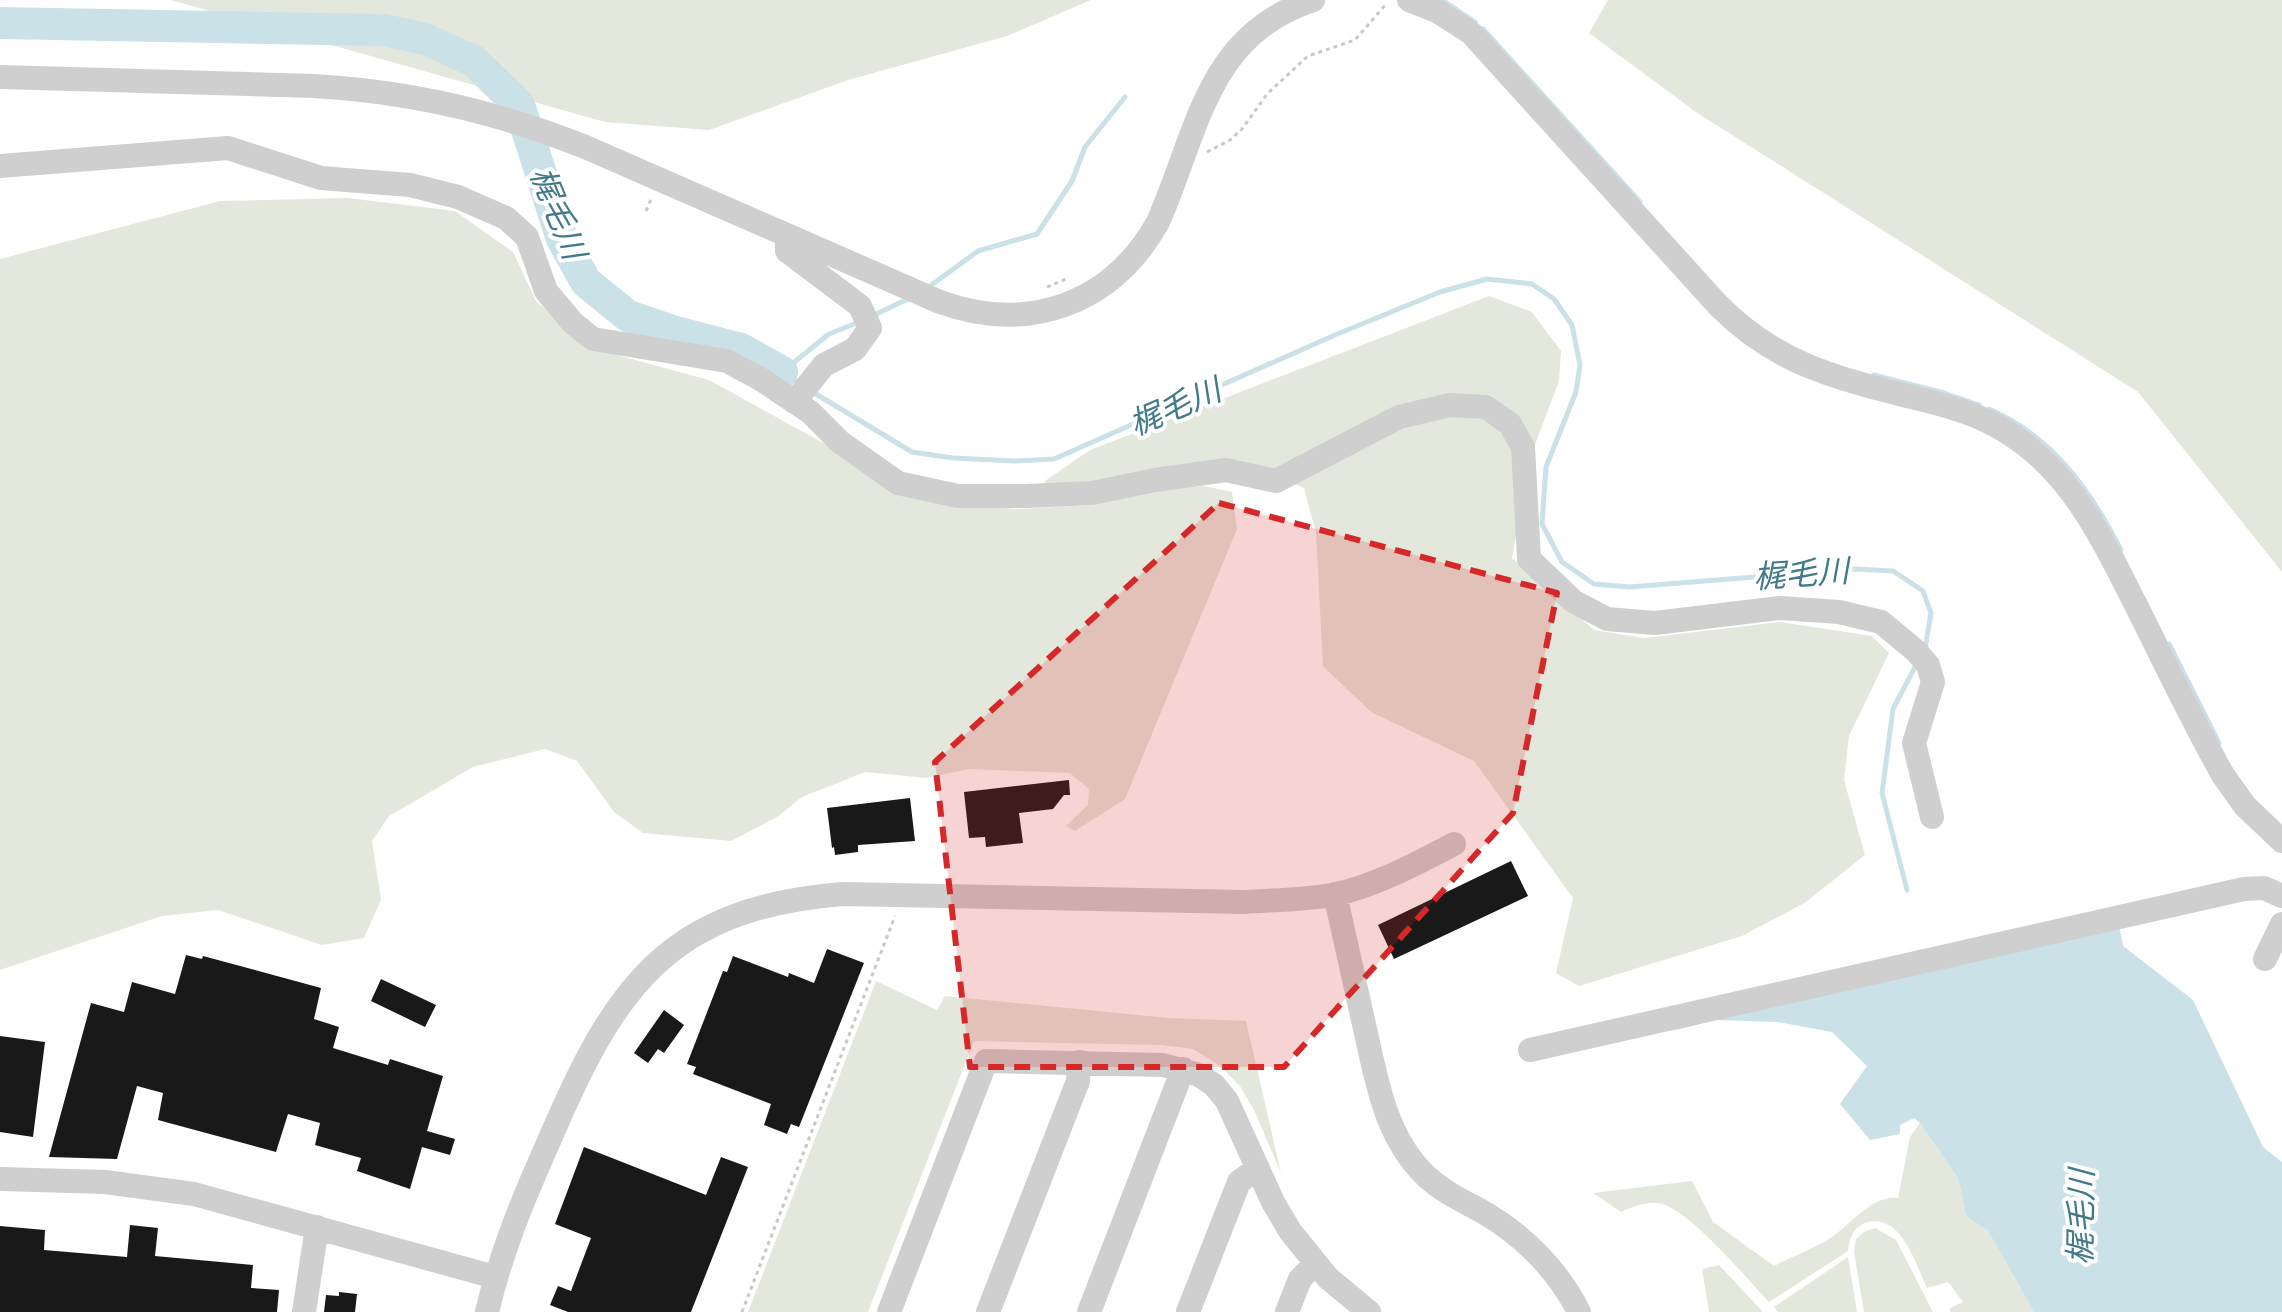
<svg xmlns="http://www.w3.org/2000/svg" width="2282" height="1312" font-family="'Titillium Web','Noto Sans JP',sans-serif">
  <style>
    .green { fill: #e4e8dc }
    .water { fill: #cae1e7 }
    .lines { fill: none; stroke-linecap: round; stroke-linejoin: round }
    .stream { stroke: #cae1e7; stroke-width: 5 }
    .river { stroke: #cae1e7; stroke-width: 32 }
    .building { fill: #191919 }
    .path { stroke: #c9c9c9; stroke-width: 3; stroke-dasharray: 4 4; stroke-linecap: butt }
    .minor { stroke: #cfcfcf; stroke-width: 24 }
    .marked { fill: #d62828; fill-opacity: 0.2; stroke: #d62828; stroke-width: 6; stroke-dasharray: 16 10; stroke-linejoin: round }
    .labels { text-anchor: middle; stroke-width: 8; stroke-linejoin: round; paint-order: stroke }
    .water-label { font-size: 32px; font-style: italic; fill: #417a8a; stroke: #fff }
  </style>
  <rect width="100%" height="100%" fill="#fff"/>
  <path class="green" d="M171,0h920l-84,36 -159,44 -139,50 -104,-8z
    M1608,0h674v572l-144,-180 -442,-280 -107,-79z
    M348,198l107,13 58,41 23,49 55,47 118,32 118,65 128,60 63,4 74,-4 63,-16 50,-3 27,6 5,37 -112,270 -50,32 -9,-5 22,-21 1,-16 -19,-16 -101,-4 -43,9 -61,-6 -63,25 -25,20 -46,24 -88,-8 -29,-21 -37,-51 -32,-12 -72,18 -84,49 -17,25 9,59 -17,38 -42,7 -104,-35 -56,6 -162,54v-711l220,-58z
    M1489,296l43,16 29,39 -2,30 -29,77 -18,100 82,72 50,8 136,-16 92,14 17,17 -40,83 -5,44 21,75 -59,47 -64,34 -163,50 -23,-13 17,-75 -99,-137 -103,-49 -48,-46 -7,-133 -12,-45 -34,-13 -224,15 -1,-9 45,-31z
    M876,981l61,29 8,-14 224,22 77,3 35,152 -26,-61 -15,-26 -21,-21 -26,-16 -31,-4 -188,-4 -106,271h-120z
    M1920,1123l38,55 8,38 22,15 46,81h-84v-4l13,-6 -15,-20 -21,6c-11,-23 -25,-74 -59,-66 -14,4 -19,16 -20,29l-79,51c-22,-23 -83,-97 -112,-99 -13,-1 -24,4 -36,9l-28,-19 99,-12 21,41 61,44c19,-10 41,-18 58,-29 20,-14 40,-42 66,-39l12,-61z
    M1875,1228l21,12 37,72h-69l-10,-60 2,-13 8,-7z
    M1848,1257l9,55h-79l-4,-5z
    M1719,1265l44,47h-54l-7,-43z"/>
  <path class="water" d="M2119,925l4,21 70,54 70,147 19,15v150h-248l-46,-81 -22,-15 -8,-38 -38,-55 -6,-5 -14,7v9l-30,6 -30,-36 27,-38 -35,-34 -54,-10 -63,-2 -35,9 -20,3z"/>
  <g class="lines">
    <path class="stream" d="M1442,0l33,22
      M1483,29l157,173
      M926,289l52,-38 59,-17 35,-53 13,-34 40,-50
      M872,316l38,-18
      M1874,375l70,18 35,12
      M799,383l-17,-11 47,-38 30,-12
      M811,391l101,61 41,6 61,3 40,-2 281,-124 105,-43 47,-13 45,5 22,15 18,26 8,40 -4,27 -30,75 -4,57 20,38 32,22 35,3 226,-18 38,2 30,20 8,22 -6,36
      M1989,409c63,27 102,82 132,141
      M2169,644l50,99
      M1907,890l-25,-97 11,-84 23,-44"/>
    <path class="river" d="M0,23l384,7 41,9 49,22 45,44 43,134 24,43 42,34 44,15 69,18 41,23"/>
  </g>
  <path class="building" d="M1069,780l1,15h-6l-11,14 -34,4 4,30 -37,4 -1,-10 -16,1 -5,-46z
    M910,798l5,43 -57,4v7l-23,3 -1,-8 -2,1 -5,-40z
    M1511,861l17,35 -134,63 -16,-34z
    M827,949l37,14 -65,164 -8,-3 -4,10 -23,-9 7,-21 -78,-30 3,-7 -9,-3 36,-93 4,1 6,-16 55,21 1,-4 25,10z
    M186,955l16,4 1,-3 118,32 -7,31 25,8 -6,21 55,17 2,-6 53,17 -16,55 28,8 -5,16 -28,-8 -12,42 -53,-18 4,-13 -46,-13 5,-22 -32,-9 -12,38 -118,-32 5,-27 -26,-7 -20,73 -68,-2 42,-154 33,9 8,-30 43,12z
    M381,979l55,26 -11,22 -54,-26z
    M664,1010l20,15 -20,28 -6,-4 -10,14 -14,-10z
    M0,1036l45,6 -12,95 -33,-5z
    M584,1147l122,48 15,-38 27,10 -57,145h-123l-18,-7 8,-19 13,5 20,-53 -36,-14z
    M130,1225l28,3 -3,28 98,9 -2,23 28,2 -2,22h-277v-86l45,4 -1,20 83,7z
    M339,1292l18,2 -2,18h-31l2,-17 13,1z"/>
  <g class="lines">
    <path class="path" d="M1207,152l23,-12 12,-11 25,-35 41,-38 47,-16 32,-37
      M646,211l5,-12
      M1047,287l19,-8
      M742,1312l153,-396"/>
    <path class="minor" d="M1409,0l28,11 34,22 247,272c56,57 114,72 189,91 29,7 59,14 86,28 75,39 107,111 144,183 28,56 55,113 86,168l22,31 37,35
      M0,77l313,9c95,5 182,25 270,60l357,156c89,32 172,2 218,-80 40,-90 48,-187 155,-222
      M0,166l228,-18 93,30 89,7 48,12 48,21 21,19 19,54 27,32 20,16 134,22 35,19 48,32 30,30 58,41 60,13h69l65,-3 63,-13 71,-10 50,11 123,-64 51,-12 36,2 24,17 13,23 6,112 44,42 34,18 48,4 125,-15 59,4 42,10 35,29 12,14 5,17 -19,61 18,74
      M787,235v16l73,55 10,22 -15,21 -31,16 -30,37
      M1335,894c9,42 19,84 28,126 13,55 20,115 63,156 17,16 37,25 57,36 40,23 75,58 96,100
      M2265,959l17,-35
      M1530,1050l714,-161 20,-1 18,8
      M0,1179l105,3 89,12 301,83
      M304,1312l13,-85
      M487,1312c14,-60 37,-115 62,-171 65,-152 117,-233 294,-247l401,8c30,-2 60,-2 88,-7 41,-8 86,-32 122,-51
      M889,1312l97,-251 177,4 36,10 15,10 13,16 46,101 17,29 38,47 41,34
      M988,1312l90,-231 1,-19
      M1089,1312l94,-243
      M1188,1312l51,-130 19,-14
      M1287,1312l13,-33 15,-15"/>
  </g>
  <path class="marked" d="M1219,503l338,90 -44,220 -229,254h-314l-35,-305z"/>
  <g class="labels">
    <g class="water-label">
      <text transform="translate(558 213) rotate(68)" y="11">梶毛川</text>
      <text transform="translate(1175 407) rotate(-23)" y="11">梶毛川</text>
      <text transform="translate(1801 574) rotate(-4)" y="11">梶毛川</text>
      <text transform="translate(2081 1217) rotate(-89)" y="11">梶毛川</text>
    </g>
  </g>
</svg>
